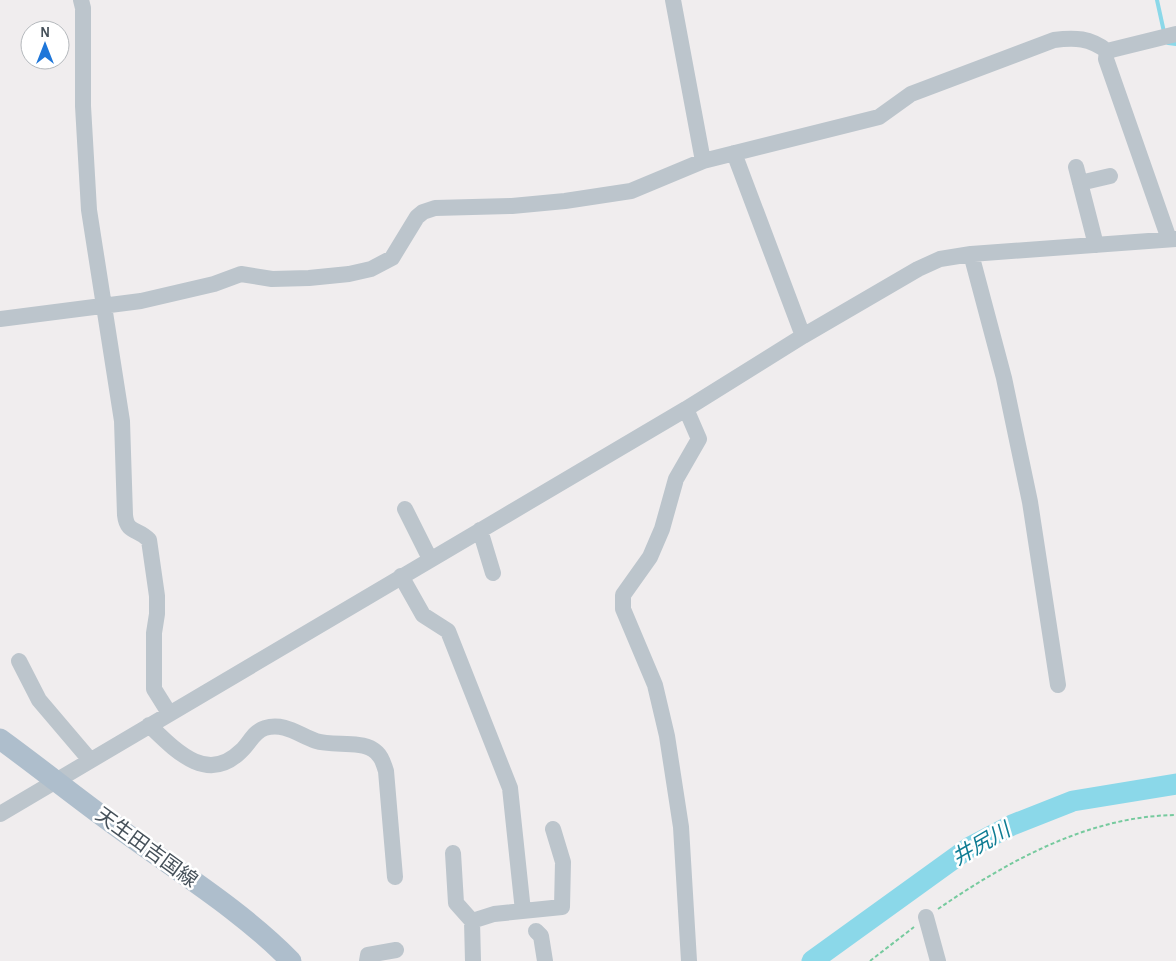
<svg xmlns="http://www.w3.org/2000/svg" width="1176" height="961" font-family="'Alegreya Sans','Noto Sans JP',sans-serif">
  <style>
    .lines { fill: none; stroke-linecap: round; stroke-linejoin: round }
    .stream { stroke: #8bd8e9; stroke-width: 4 }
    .river { stroke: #8bd8e9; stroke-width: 21 }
    .path { stroke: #76ca9e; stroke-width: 2; stroke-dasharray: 4 2.5; stroke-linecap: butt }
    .minor { stroke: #bcc5cc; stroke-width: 16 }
    .major { stroke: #aebecc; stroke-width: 21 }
    .labels { text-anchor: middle; stroke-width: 5; stroke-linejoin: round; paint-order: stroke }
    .street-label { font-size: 20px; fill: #46515a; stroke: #fff }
    .water-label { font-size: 21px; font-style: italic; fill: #107d94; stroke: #fff }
  </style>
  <rect width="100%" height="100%" fill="#f0edee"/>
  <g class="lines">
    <path class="stream" d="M1157,0l7,32
      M1168,43l8,1"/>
    <path class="river" d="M812,961l158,-114 42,-22 61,-24 103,-17"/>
    <path class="path" d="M938,909c70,-48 151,-93 238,-94
      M870,961l44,-34"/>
    <path class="minor" d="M81,0l2,8v98l6,104 33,211 3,94c2,19 13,13 24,25l8,56v18l-3,19v56l15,24
      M673,0l30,161
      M1107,51l-1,8 63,180
      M1107,51l69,-17
      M734,153l69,183
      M1076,167l20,78
      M1080,183l30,-7
      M971,254l33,124 26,124 28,183
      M0,319l141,-18 73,-17 27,-10 31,5 37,-1 40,-4 22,-5 21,-11 25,-41 6,-5 12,-4 77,-2 53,-5 66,-10 72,-30 176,-44 32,-23 143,-54c21,-3 36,-2 53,11
      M686,409l13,30 -23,40 -14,50 -12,28 -27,38v14l32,76 12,51 14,91 8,134
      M405,509l25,50
      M480,530l13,43
      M401,576l22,39 25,16 62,157 13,123
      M19,661l20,39 51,60
      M149,725c26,25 58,60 92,26 9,-8 12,-19 24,-23 19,-6 34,7 51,13 15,5 44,0 56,8 9,5 11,13 14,22l9,106
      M0,814l686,-405 117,-73 115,-67 22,-10 31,-5 205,-15
      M453,853l3,50 16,18
      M926,917l12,44
      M536,931l5,5 4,25
      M367,961l1,-6 28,-5
      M473,961l-1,-40 22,-7 68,-7 1,-45 -10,-33"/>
    <path class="major" d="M0,739c44,32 87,67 131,98 54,39 113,76 160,124"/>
  </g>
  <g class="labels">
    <g class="street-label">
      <text transform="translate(147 847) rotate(36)" y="7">天生田吉国線</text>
    </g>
    <g class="water-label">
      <text transform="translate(981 844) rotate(-30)" y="7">井尻川</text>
    </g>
  </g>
  <g transform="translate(45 45)"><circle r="24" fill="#ffffff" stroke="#b5b9bd"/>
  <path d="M0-4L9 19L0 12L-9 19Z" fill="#1e76d9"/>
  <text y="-8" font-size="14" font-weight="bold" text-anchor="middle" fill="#46515a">N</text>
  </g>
</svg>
